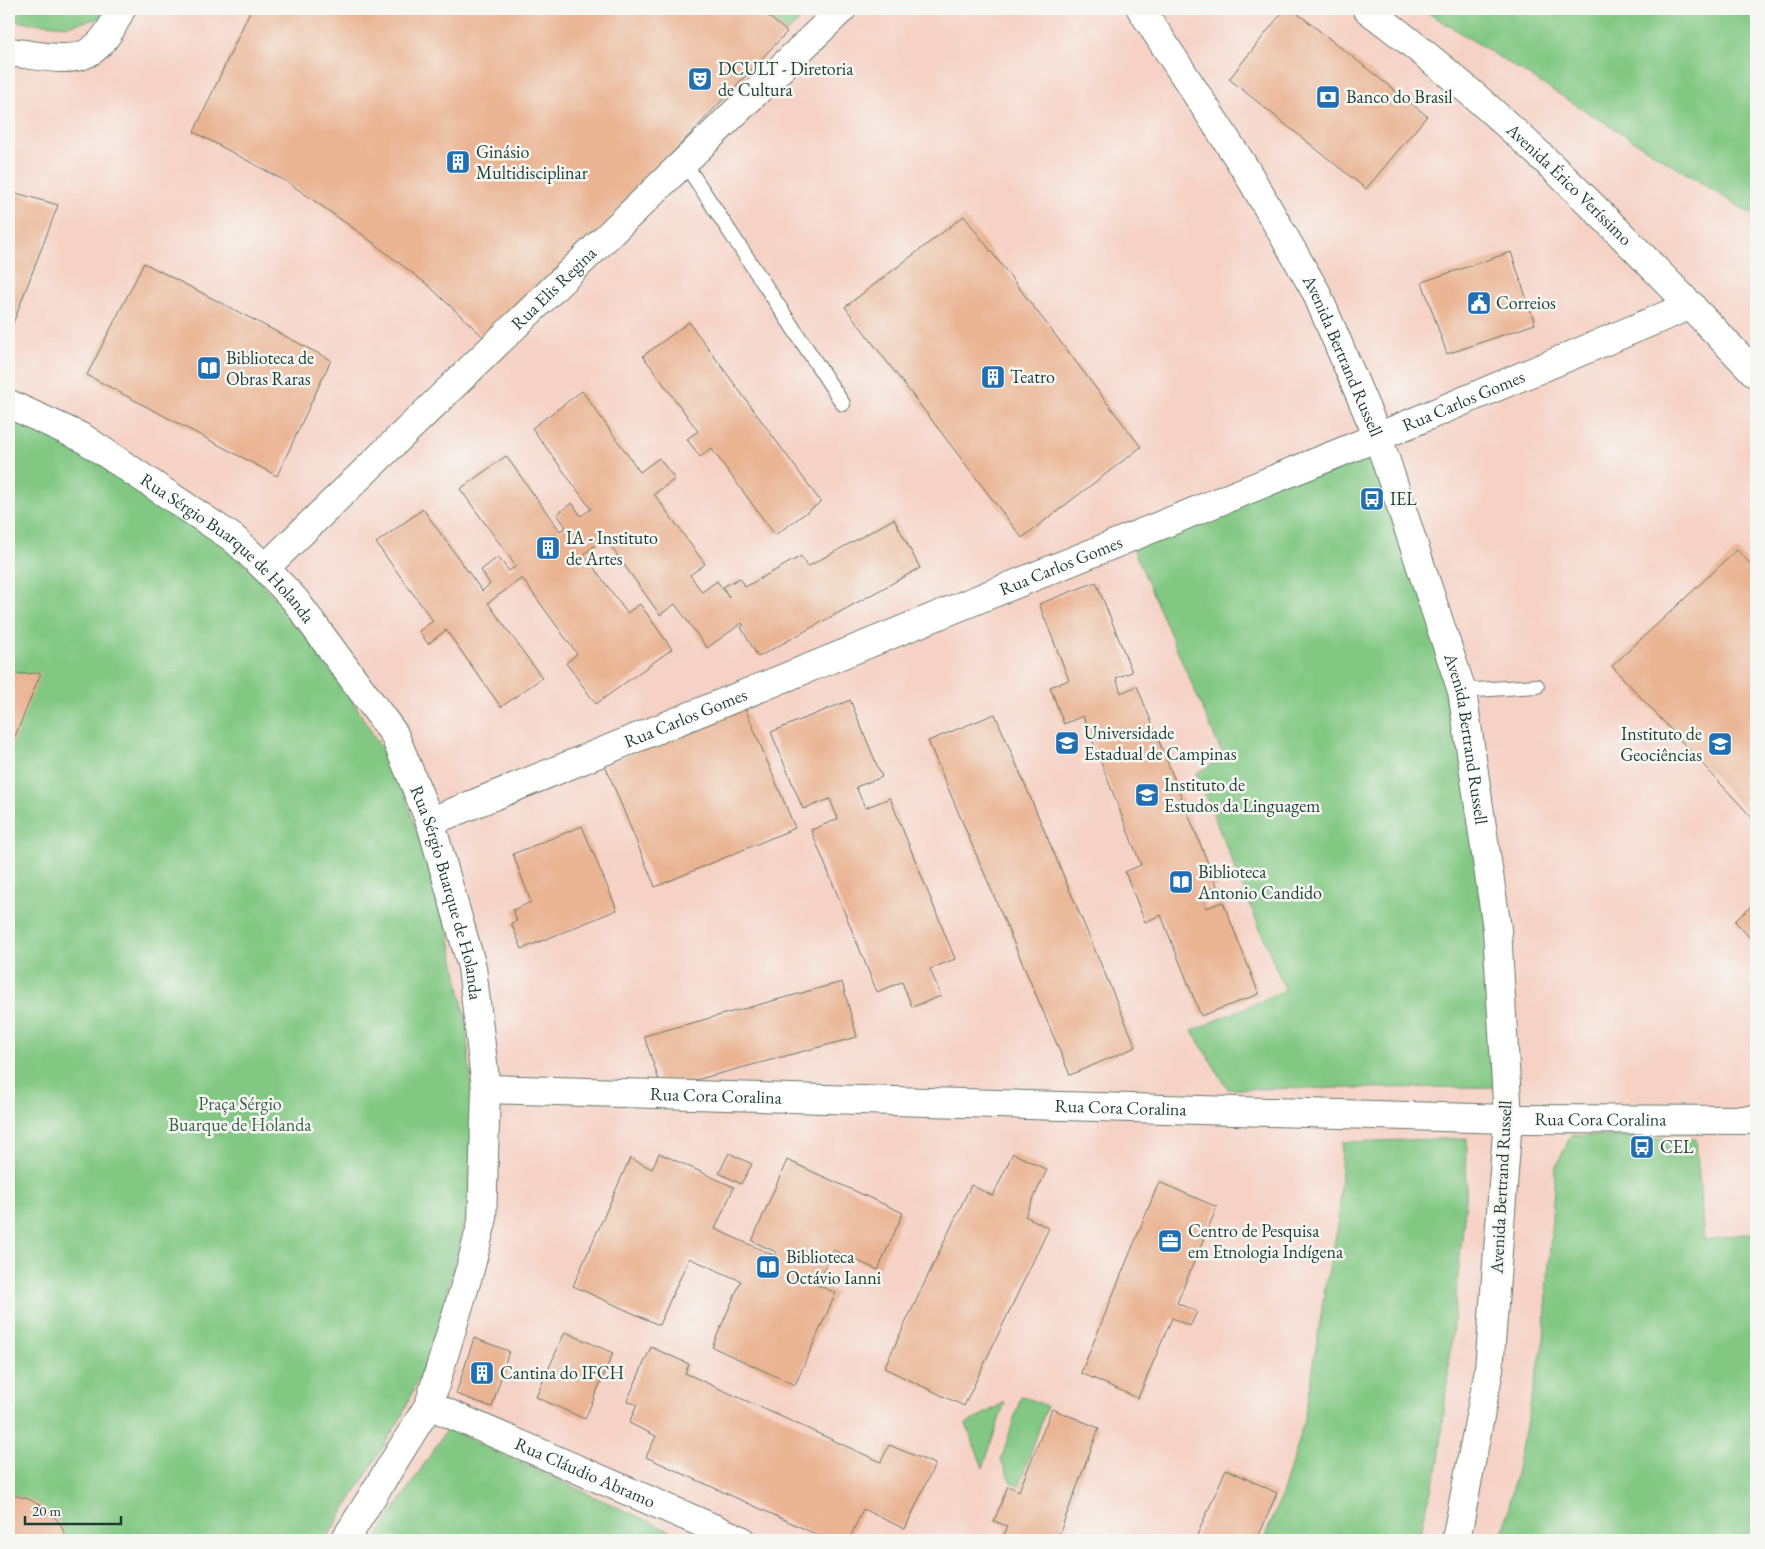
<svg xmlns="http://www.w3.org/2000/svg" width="1765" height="1549" font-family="'EB Garamond',serif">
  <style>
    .built { fill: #f6d1c5 }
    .green { fill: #82c883; stroke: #50825c }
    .building { fill: #eab493 }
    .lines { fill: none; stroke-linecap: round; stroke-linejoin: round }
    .service-casing { stroke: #67786a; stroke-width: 16 }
    .minor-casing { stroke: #67786a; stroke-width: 30 }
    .tertiary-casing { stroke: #67786a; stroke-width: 30 }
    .service { stroke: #fff; stroke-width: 14 }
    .minor { stroke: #fff; stroke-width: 28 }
    .tertiary { stroke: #fff; stroke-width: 28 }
    .labels { text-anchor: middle; stroke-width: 5; stroke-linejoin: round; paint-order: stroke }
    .poi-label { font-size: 18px; fill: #1f3d34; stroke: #f6f6f2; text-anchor: start }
    .street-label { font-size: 18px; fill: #1f3d34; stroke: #f6f6f2 }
    .park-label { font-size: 18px; fill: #386048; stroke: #f6f6f2 }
  </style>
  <rect width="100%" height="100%" fill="#f6f6f2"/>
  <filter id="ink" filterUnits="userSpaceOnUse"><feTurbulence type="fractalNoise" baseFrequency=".02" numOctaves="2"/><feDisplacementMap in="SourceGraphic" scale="10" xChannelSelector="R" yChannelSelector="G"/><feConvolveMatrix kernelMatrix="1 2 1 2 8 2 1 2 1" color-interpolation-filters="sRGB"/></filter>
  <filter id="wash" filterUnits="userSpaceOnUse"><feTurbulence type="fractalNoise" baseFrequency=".0096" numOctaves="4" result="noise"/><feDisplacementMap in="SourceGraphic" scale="20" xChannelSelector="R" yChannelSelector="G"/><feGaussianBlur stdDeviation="1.12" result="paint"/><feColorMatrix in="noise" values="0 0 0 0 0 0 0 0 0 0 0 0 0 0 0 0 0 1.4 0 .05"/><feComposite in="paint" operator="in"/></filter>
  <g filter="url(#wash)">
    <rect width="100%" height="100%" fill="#ede7ce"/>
    <path class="built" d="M9,9h1413l334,208v1323h-1430l76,-124 34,-78 32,-129 5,-100 -392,-658 -72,-32z"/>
    <path class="green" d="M9,9h96l-5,9 -33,8 -58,-5z
      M760,9h52l-25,23z
      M1422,9h334v208z
      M9,419l72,32 151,99 67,75 58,83 43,71 49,154 17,90 7,86 -5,100 -32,129 -34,78 -76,124h-317z
      M1378,437l84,254 44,396 -278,2 -36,-58 93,-41 -89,-217 28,-15 -95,-219z
      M1571,1135l125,4 8,101 52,-8v308h-254l42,-201 11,-170z
      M1467,1138l-1,61 -27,263 -21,78h-154l18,-46 17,-53 11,-52 15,-101 14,-67 3,-79z
      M1021,1396l26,10 -28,80 -8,-4 -10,-21z
      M1005,1402l-22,66 -17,-44z
      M447,1429l242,111h-314z"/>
    <g id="blocks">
      <path class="building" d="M251,9h509l27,23 -296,312 -62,-58 -66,-51 -74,-52 -95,-51z
        M1285,9h7l135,107 -61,73 -137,-110z
        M9,191l49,14 -49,129z
        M964,216l177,231 -119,91 -177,-231z
        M1511,252l24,72 -88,30 -25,-72z
        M144,263l187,97 -54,116 -190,-101z
        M689,322l132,180 -46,33 -64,-87 -11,9 -13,-18 11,-8 -55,-75z
        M582,391l58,81 19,-14 16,21 -21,15 51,70 -15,11 12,17 15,-11 12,17 -6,-11 17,-9 5,9 56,-31 6,11 87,-48 26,49 -162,89 -17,-30 3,-2 -2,-2 -35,25 -32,-44 -15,11 -55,-77 -21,16 43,59 13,-9 32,45 -76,55 -30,-41 11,-9 -55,-76 -34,25 54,75 -41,29 -55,-77 -18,14 -9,-13 14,-10 -57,-78 47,-34 59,82 8,-7 -9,-14 17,-13 11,14 7,-5 -56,-77 46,-33 54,75 6,-4 -9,-13 15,-11 9,13 10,-7 -59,-81z
        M1737,550l19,20v252l-144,-156z
        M1096,582l36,90 -16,6 5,15 16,-7 80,200 -16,6 5,16 17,-6 36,92 -58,22 -40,-101 -16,7 -20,-50 16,-7 -58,-149 -19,8 -14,-37 19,-7 -30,-76z
        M9,657l7,17 25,-1 -32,78z
        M850,700l32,77 -26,10 9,21 25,-10 65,161 -25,10 11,27 -29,11 -10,-25 -25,10 -66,-162 27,-11 -8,-20 -27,10 -32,-77z
        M745,708l50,120 -140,59 -50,-122z
        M995,714l141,333 -66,28 -142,-334z
        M582,826l35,84 -95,39 -11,-26 6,-2 -4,-11 18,-8 -18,-48z
        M1756,902v43l-21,-24z
        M842,982l15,55 -195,52 -18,-53z
        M659,1153l75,34 -19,42 60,27 1,-4 -24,-11 35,-81 116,53 -25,57 -45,-20 -16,35 19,8 -41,92 -83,-38 29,-66 -52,-23 -30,67 -86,-39 57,-128 22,11z
        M729,1153l23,11 -11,20 -22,-11z
        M1013,1153l34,17 -22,46 24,12 -85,178 -80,-38 87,-183 22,11z
        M1159,1182l58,25 -40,96 20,9 -7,14 -18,-8 -34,80 -57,-25z
        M565,1332l48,21 -28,66 -49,-22z
        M474,1338l35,13 -17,56 -36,-13z
        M651,1347l38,17 -4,9 196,89 8,-17 46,19 -30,65 -42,-20 -14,31h-20l-183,-83 10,-21 -27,-13 8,-18 -10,-4z
        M1052,1409l47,19 -42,112h-55l5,-14 -13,-5 14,-35 11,5z
        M1226,1469l51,24 -20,47h-62z
        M9,1494l20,5 17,10 14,14 7,17h-58z"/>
    </g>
  </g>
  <g filter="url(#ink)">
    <use href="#blocks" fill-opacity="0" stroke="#67786a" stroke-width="1"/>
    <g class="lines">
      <defs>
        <path id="service" d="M684,162l159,242
          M1462,691l75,-5"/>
        <g id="minor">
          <path d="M9,52c60,7 84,20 112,-43"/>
          <path id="s1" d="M265,568l577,-559"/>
          <path id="s2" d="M431,824l13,-8 934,-379 313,-132"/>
          <path id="s3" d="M486,1089l1022,30 248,1"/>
          <path id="s4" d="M429,1405l312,135"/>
        </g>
        <g id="tertiary">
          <path id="s5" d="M1141,9l105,161 70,122 62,145 84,254 35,238 11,190 -19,251 -33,170"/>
          <path id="s6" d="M1367,9c143,106 266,236 389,365"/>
          <path id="s7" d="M9,404l74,34 150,100 32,30 30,32 99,134 37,90 41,143 14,122 -4,133 -12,47 -41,136 -84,135"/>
        </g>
      </defs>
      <use href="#service" class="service-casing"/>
      <use href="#minor" class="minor-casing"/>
      <use href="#tertiary" class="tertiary-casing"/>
      <use href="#service" class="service"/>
      <use href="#minor" class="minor"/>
      <use href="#tertiary" class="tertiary"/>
    </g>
  </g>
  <defs>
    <symbol id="theatre-square" viewBox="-11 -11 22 22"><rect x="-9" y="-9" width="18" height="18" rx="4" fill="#1f6fb2" stroke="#f6f6f2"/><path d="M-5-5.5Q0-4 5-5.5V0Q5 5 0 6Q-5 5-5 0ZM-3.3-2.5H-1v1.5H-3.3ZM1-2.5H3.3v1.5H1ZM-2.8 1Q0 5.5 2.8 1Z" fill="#fff"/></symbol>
    <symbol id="bank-square" viewBox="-11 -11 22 22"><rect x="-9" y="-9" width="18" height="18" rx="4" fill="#1f6fb2" stroke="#f6f6f2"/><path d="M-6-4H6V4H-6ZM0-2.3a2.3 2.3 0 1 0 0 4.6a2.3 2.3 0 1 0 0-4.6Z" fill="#fff"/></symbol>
    <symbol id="building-square" viewBox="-11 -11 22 22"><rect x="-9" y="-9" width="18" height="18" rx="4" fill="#1f6fb2" stroke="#f6f6f2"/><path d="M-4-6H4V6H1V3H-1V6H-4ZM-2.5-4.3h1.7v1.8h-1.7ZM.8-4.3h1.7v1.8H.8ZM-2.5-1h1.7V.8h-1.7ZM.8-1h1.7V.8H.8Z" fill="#fff"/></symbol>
    <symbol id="civic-square" viewBox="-11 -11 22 22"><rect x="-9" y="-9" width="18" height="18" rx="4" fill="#1f6fb2" stroke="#f6f6f2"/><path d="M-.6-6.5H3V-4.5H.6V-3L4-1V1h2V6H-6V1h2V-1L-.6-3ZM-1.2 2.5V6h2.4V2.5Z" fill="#fff"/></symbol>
    <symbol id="library-square" viewBox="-11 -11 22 22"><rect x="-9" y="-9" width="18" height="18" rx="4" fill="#1f6fb2" stroke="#f6f6f2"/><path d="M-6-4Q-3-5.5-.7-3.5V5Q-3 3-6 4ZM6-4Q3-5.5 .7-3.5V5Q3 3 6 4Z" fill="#fff"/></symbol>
    <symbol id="bus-square" viewBox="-11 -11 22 22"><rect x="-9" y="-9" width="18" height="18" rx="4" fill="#1f6fb2" stroke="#f6f6f2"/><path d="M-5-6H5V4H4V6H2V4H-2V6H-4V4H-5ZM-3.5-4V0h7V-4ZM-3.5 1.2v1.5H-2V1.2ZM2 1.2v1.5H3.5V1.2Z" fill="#fff"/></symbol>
    <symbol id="university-square" viewBox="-11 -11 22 22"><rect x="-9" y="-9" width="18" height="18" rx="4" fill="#1f6fb2" stroke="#f6f6f2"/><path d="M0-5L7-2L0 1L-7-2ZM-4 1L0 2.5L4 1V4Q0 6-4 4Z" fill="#fff"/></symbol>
    <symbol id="office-square" viewBox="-11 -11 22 22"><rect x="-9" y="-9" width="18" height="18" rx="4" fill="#1f6fb2" stroke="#f6f6f2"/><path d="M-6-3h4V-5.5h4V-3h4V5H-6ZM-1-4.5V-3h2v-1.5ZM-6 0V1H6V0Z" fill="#fff"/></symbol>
  </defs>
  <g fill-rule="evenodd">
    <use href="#theatre-square" x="686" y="65" width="28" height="28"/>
    <use href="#bank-square" x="1314" y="83" width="28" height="28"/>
    <use href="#building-square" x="444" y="148" width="28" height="28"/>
    <use href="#civic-square" x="1465" y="289" width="28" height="28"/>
    <use href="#library-square" x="195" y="354" width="28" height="28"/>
    <use href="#building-square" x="979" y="363" width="28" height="28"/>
    <use href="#bus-square" x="1358" y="485" width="28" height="28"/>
    <use href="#building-square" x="534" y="534" width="28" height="28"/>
    <use href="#university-square" x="1053" y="729" width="28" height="28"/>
    <use href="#university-square" x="1706" y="730" width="28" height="28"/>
    <use href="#university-square" x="1133" y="781" width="28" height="28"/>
    <use href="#library-square" x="1167" y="868" width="28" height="28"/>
    <use href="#bus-square" x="1628" y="1133" width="28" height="28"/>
    <use href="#office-square" x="1156" y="1227" width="28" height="28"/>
    <use href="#library-square" x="754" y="1253" width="28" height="28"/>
    <use href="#building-square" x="468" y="1359" width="28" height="28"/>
  </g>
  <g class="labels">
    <g class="poi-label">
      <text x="718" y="75">DCULT - Diretoria<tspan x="718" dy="21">de Cultura</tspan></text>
      <text x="1346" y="103">Banco do Brasil</text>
      <text x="476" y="158">Ginásio<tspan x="476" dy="21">Multidisciplinar</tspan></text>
      <text x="1496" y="309">Correios</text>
      <text x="226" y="364">Biblioteca de<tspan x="226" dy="21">Obras Raras</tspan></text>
      <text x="1010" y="383">Teatro</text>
      <text x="1390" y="505">IEL</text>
      <text x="566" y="544">IA - Instituto<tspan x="566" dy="21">de Artes</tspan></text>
      <text x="1084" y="739">Universidade<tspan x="1084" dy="21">Estadual de Campinas</tspan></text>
      <text x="1702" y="740" text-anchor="end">Instituto de<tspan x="1702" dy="21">Geociências</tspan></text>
      <text x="1164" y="791">Instituto de<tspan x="1164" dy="21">Estudos da Linguagem</tspan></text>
      <text x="1198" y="878">Biblioteca<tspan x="1198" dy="21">Antonio Candido</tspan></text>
      <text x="1660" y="1153">CEL</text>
      <text x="1188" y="1237">Centro de Pesquisa<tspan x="1188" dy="21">em Etnologia Indígena</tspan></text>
      <text x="786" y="1263">Biblioteca<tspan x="786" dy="21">Octávio Ianni</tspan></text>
      <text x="500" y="1379">Cantina do IFCH</text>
    </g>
    <g class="street-label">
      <text dy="6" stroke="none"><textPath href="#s6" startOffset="268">Avenida Érico Veríssimo</textPath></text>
      <text dy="6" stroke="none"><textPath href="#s1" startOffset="402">Rua Elis Regina</textPath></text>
      <text dy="6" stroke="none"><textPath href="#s5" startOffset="402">Avenida Bertrand Russell</textPath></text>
      <text dy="6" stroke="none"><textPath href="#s2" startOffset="1116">Rua Carlos Gomes</textPath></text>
      <text dy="6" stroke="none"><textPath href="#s7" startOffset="264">Rua Sérgio Buarque de Holanda</textPath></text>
      <text dy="6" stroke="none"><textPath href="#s2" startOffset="681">Rua Carlos Gomes</textPath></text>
      <text dy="6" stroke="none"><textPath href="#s2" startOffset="276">Rua Carlos Gomes</textPath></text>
      <text dy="6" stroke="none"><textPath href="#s5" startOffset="806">Avenida Bertrand Russell</textPath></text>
      <text dy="6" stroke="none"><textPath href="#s7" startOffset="684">Rua Sérgio Buarque de Holanda</textPath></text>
      <text dy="6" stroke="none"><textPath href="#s3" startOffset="230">Rua Cora Coralina</textPath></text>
      <text dy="6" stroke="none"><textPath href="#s3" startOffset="635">Rua Cora Coralina</textPath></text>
      <text dy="6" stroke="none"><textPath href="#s3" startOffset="1115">Rua Cora Coralina</textPath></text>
      <text transform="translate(1501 1187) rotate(-87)" y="6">Avenida Bertrand Russell</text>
      <text dy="6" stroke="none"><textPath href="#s4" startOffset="170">Rua Cláudio Abramo</textPath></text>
    </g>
    <g class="park-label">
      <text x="240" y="1110">Praça Sérgio<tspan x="240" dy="21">Buarque de Holanda</tspan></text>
    </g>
  </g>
  <rect width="1765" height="1549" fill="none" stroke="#f6f6f2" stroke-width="30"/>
  <path d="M25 1516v8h96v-8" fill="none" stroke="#1f3d34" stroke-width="2.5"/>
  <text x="32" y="1516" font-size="15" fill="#1f3d34" stroke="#f6f6f2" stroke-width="4" paint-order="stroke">20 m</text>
</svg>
